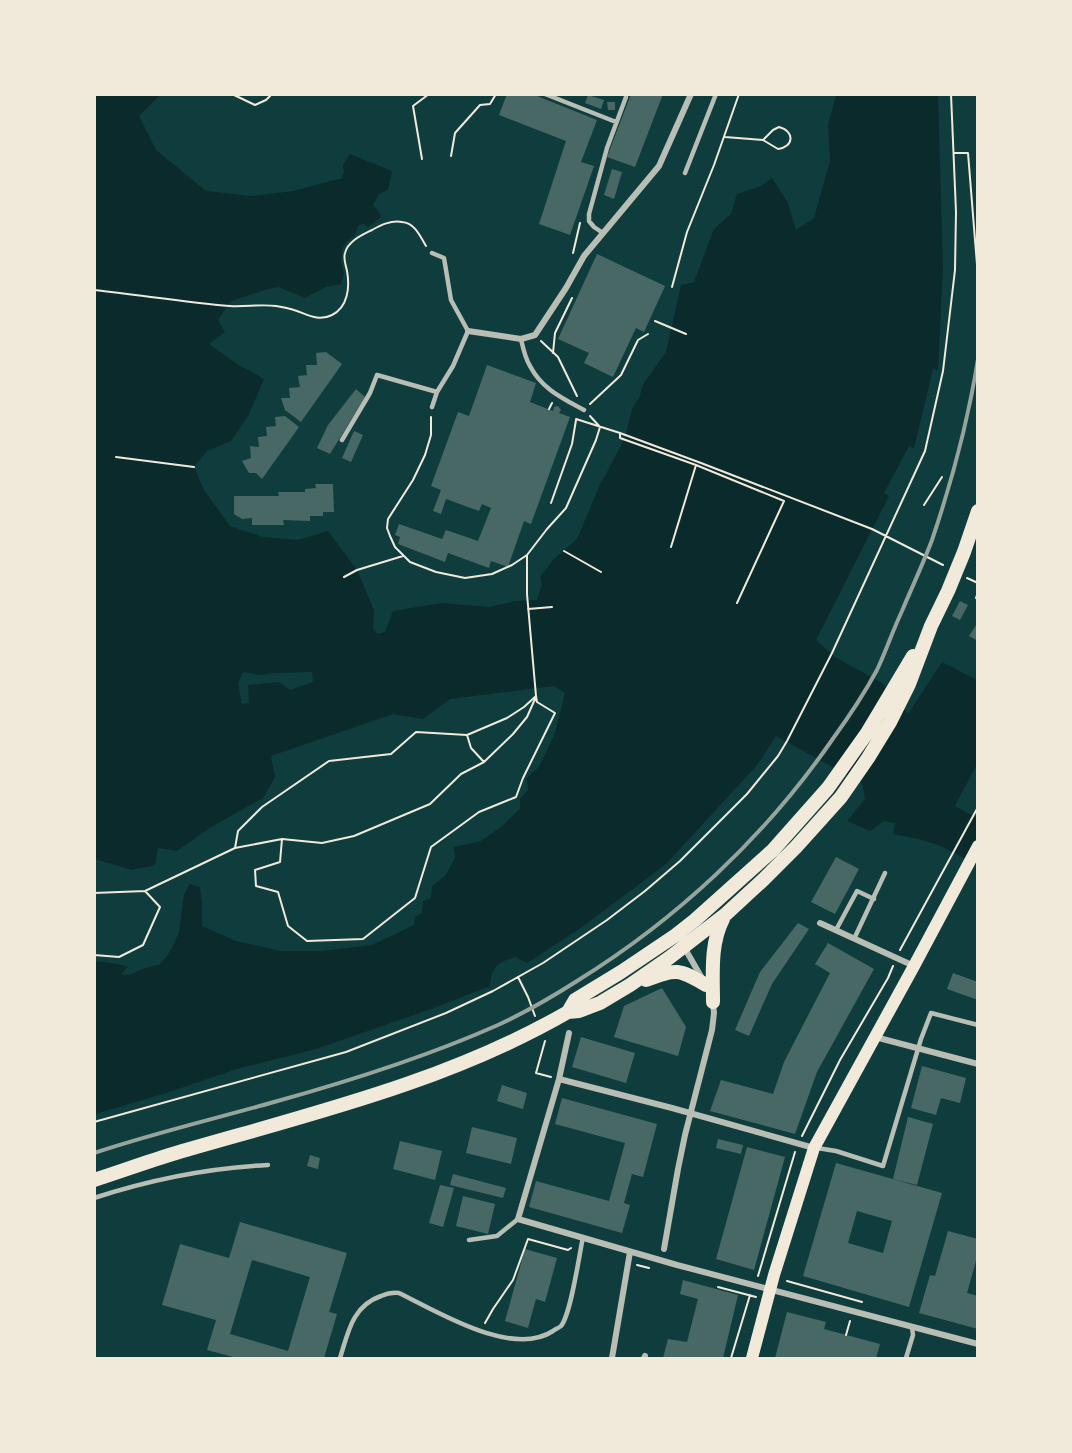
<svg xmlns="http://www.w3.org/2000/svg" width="1072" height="1453" font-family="Jost,sans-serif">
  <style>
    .water { fill: #0a2a2b; fill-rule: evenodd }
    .building { fill: #486865; fill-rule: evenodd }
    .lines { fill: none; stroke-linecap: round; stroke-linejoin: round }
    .path { stroke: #f1e9da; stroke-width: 2 }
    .service { stroke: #b8beb3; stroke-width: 4.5 }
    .minor { stroke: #b8beb3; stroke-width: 6 }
    .secondary { stroke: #f1e9da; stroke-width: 12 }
    .trunk { stroke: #f1e9da; stroke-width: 14 }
    .rail { stroke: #97a49c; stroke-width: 4 }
  </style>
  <rect width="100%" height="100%" fill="#0f3d3e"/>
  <path class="water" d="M95,95h65l-21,21 17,34 50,41 45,5 43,-5 40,-11 7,-1 3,-7 -1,-7 7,-11 42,17 -4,19 -9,4 -6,11 6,7 2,5 -13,10 -5,-4 -5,3 -4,11 -4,1 -7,9 -2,14 3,13 -3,10 -15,3 -21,11 -27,-11 -13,3 -34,11 -13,19 7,12 -16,12 28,20 27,15 -16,37 -17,25 -24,10 -13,16 10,23 26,36 33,11 35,3 30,-9 29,39 17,40 -1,19 5,5 7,-2 8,-21 49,-8 47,4 26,-6 22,-1 5,-17 -2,-6 14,-18 23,-20 22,-52 26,-49 7,-29 8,-13 2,-10 24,-34 15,-67 13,-3 20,-53 17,-15 6,-20 24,-8 11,-8 16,25 8,27 18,-12 16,-57 -2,-36 8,-30h102l5,173 -5,102 -5,-1 -19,79 -5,-2 -25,47 5,3 -73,144 19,17 47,26 26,31 34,-52 35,18v84l-22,42 22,12v47l-36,-19 -22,-7 -26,-5 2,-11 -11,-2 -14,10 -23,-10 18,-22 -3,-16 -86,-47 -18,28 -92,100 -84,63 -55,36 -11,-6c-18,5 -25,10 -26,29l-59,23 -115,40 -79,20 -71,24 -71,21v-152c6,-1 26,2 33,5l-7,7 8,1 16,-7 14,-3 9,-10 11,-22 5,-39 6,-10 10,3 2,15v24l34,15 44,10h42l50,-6 42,-20 1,-8 7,-4 1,-12 8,-3 1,-12 13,-10 10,-18 -1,-11 27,-6 20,-14 19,-18v-10l8,-9 -1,-12 12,-11 16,-34 10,-40 -11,-7 -104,13 -27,20 -30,-5 -122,42 4,21 -12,21 -52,29 -34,24 -19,-3 -3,17 -23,5 -37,-11zM243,672l18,3 14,-2 37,-1 1,10 -23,8 -11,-8 -31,3 1,18 -7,1 -4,-21z"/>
  <path class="building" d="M507,94h25l65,26 -16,42 13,4 -24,69 -31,-11 27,-83 -67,-26z
    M631,94h32l-28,73 -28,-10z
    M588,95l16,5 -3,9 -16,-6z
    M607,102h8v8h-7z
    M612,169l10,3 -8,27 -10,-4z
    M597,254l68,32 -21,46 -8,-4 -23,49 -29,-14 5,-10 -31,-14z
    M326,352l16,12 -41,58 -16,-12 -4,-12h9l-1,-10 11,-1 -2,-11 9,-1 -1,-10h11l-1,-12z
    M487,365l49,18 -6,19 23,9 1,-4 4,-1 3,4 -2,3 11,4 -39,107 -7,-3 -16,46 -17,-6 -2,7 -41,-15 -3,9 -47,-18 2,-7 -5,-2 4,-11 43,15 4,-9 32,11 13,-33 -9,-4 -3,7 -33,-12 -5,15 -8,-3 8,-21 -10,-4 27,-74 11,4z
    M356,389l9,8 -35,57 -13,-6 11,-23z
    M285,416l14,11 -37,52 -6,-6h-7l-7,-12 9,-3 -1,-12 9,1 -1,-10 9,-1 -1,-9 10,-1 -1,-9z
    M354,431l9,4 -12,27 -9,-4z
    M315,484h18l1,28h-11v4h-13v5l-27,-1 1,5h-32v-7l-10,1 -8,-5v-18h45l-1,-4h27v-3l11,-1z
    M960,601l8,4 -8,15 -8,-4z
    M978,622v19l-9,-5z
    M836,857l23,12 -24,45 -24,-12z
    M798,923l11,6 -37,55 -23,52 -14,-6 25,-58z
    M828,943l46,26 -57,103 -22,62 -85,-23 11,-31 52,14 11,-32 46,-89 -15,-9z
    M953,973l25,9v18l-31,-11z
    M662,988l24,39 -8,29 -64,-19 10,-31z
    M581,1037l54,16 -9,30 -54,-16z
    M922,1066l44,12 -6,25 -19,-5 -5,17 -25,-7z
    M502,1085l25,8 -4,16 -26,-8z
    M562,1098l95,26 -14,53 -11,-3 -8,29 6,2 -8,28 -93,-26 7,-26 73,20 16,-58 -70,-19z
    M908,1117l25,7 -16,61 -24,-6z
    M472,1127l45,11 -6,26 -45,-11z
    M718,1139l25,6 -2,9 -25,-6z
    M400,1141l42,10 -7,29 -42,-11z
    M747,1147l38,10 -31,113 -38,-11z
    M310,1155l10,3 -2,11 -11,-3z
    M836,1163l106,30 -33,114 -106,-31zM857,1211l35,10 -9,32 -35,-10z
    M453,1174l53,14 -3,10 -53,-13z
    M440,1185l14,3 -11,39 -14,-4z
    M463,1196l32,8 -7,30 -32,-8z
    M240,1222l107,31 -18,59 8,2 -13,44h-87l-30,-8 9,-30 -54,-15 18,-61 49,14zM252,1260l58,17 -22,74 -58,-17z
    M948,1231l30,8v15l-11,39 11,3v33l-59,-16 11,-38 5,1z
    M525,1249l32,9 -12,44 -9,-3 -8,29 -23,-7z
    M683,1280l55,15 -15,63h-60l5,-19 19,3 11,-43 -18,-5z
    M787,1312l39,10 -2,7 56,15 -4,14h-101z"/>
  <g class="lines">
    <path class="path" d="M232,94l23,11 11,-5 6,-6
      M779,127c16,4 15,20 -1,22l-15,-9 10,-10z
      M725,137l38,3
      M954,153h14l10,124
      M451,156l4,-23 25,-28 10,-1 6,-10
      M422,159l-9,-53 16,-12
      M573,253l7,-30
      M672,287l15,-55 27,-67 25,-71
      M94,290c46,5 91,12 136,16 15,1 31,-2 46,0 6,1 12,2 18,4 13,4 24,12 38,5 16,-8 18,-28 15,-44 -1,-6 -4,-11 -2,-18 3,-12 17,-18 27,-23 9,-5 19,-10 30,-8 13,1 18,14 24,24
      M655,321l31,13
      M541,341l17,16 19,39
      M553,353l2,-20 17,-35
      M590,404l31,-29 17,-35 10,-6
      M549,409l3,-6
      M590,416l10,11
      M431,417v18l-6,20 -12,25 -25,39 -1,9 3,8 5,11 15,15 26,10 29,6 27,-4 20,-9 15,-10 20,-26 19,-21 30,-68 4,-13
      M576,419l44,14 81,30 171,66 71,36
      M620,433v5l76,27 88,36 -47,102
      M116,457l78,10
      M551,503l21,-59 4,-24
      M924,505l18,-28
      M671,547l25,-82
      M564,551l37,21
      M344,577l13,-7 46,-14
      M967,578l11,5
      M978,592l-2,6 2,1
      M528,609l24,-2
      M467,735l4,13 13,14
      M282,839l-2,23 -25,8 1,16 22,6 10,34 19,15 56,-2 52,-41 16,-51 48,-35 37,-15 7,-19 32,-65 -18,-11 -1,-6 -9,-102v-39
      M235,848l47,-9 40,4 32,-7 76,-32 31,-30 23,-12 29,-28 14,-17 8,-18
      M94,893l51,-2 90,-43 3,-17 24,-24 67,-46 62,-7 25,-22 51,3 40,-17 17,-11 12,-11
      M900,950l78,-143
      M94,955l25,2 24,-12 17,-38 -15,-16
      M518,977l10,20 7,19
      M545,1041l-9,32 15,4
      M94,1122l252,-70 100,-39 47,-22 50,-28 64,-43 38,-29 35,-30 67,-67 31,-38 9,-15 45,-88 93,-202 18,-80 12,-101 1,-58 -5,-118
      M802,1136l38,-76 48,-82 5,-12
      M637,1265l12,3
      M758,1276l37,-124
      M787,1281l75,21
      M718,1287l38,10
      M485,1323l8,-14 20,-29 15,-41 40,11 3,-2
      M846,1335l4,-14
      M731,1358l19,-63"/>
    <path class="service" d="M545,94l71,28
      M685,173l31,-79
      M603,233l-9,-6 -5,-6v-7l18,-66 19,-51
      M521,339c2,9 4,19 9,27 12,23 32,32 54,44
      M432,407l5,-15 16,-26 15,-35 -17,-31 -7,-42 -12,-5
      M342,440l28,-47 7,-18 60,17
      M836,930l21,-39 17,8
      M854,939l31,-66
      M817,1148l19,3 47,15 38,-127 10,-26 47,12
      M94,1198c58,-19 114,-30 174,-33
      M469,1240l28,-4 21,-17
      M340,1358c8,-25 12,-52 41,-62 7,-3 11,-4 18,-3 39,19 113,65 154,38 2,-2 6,-3 8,-5 10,-12 18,-70 22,-89
      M906,1358l7,-23 -1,-8"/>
    <path class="minor" d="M468,331l53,8 14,-4 31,-47 18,-32 75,-90 32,-72
      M820,923l94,43
      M684,947l19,33
      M569,1033l-10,46 -41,140 159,46 301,79
      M875,1037l103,27
      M559,1079l113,29 142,40
      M664,1249l14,-80 7,-34 27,-105 2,-17 -1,-10
      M612,1358l18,-106
      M644,1358l1,-2"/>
    <path class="secondary" d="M752,1358l22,-83 40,-127 100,-182 64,-120"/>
    <path class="trunk" d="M646,980c30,-11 32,-12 60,5
      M713,1002c0,-28 -3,-58 10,-83
      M568,1012l7,-12 46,-28 55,-37 19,-15 78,-70 55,-62 39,-55 46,-77
      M94,1180c28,-9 55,-19 82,-27 134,-39 271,-71 392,-141l11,-1 21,-8 30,-18 39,-27 57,-44 37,-34 33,-33 45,-50 27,-39 22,-36 19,-38 22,-58 17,-35 16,-39 14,-41"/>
    <path class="rail" d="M94,1153c60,-20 120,-34 180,-51 76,-21 152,-45 224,-77 28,-13 54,-28 79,-44 100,-62 188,-144 255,-241 16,-22 32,-46 45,-70 9,-19 16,-40 25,-59 10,-24 21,-47 30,-71 20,-59 36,-119 46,-181"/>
  </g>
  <rect width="1072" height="1453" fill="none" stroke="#f1e9da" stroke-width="192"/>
</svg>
